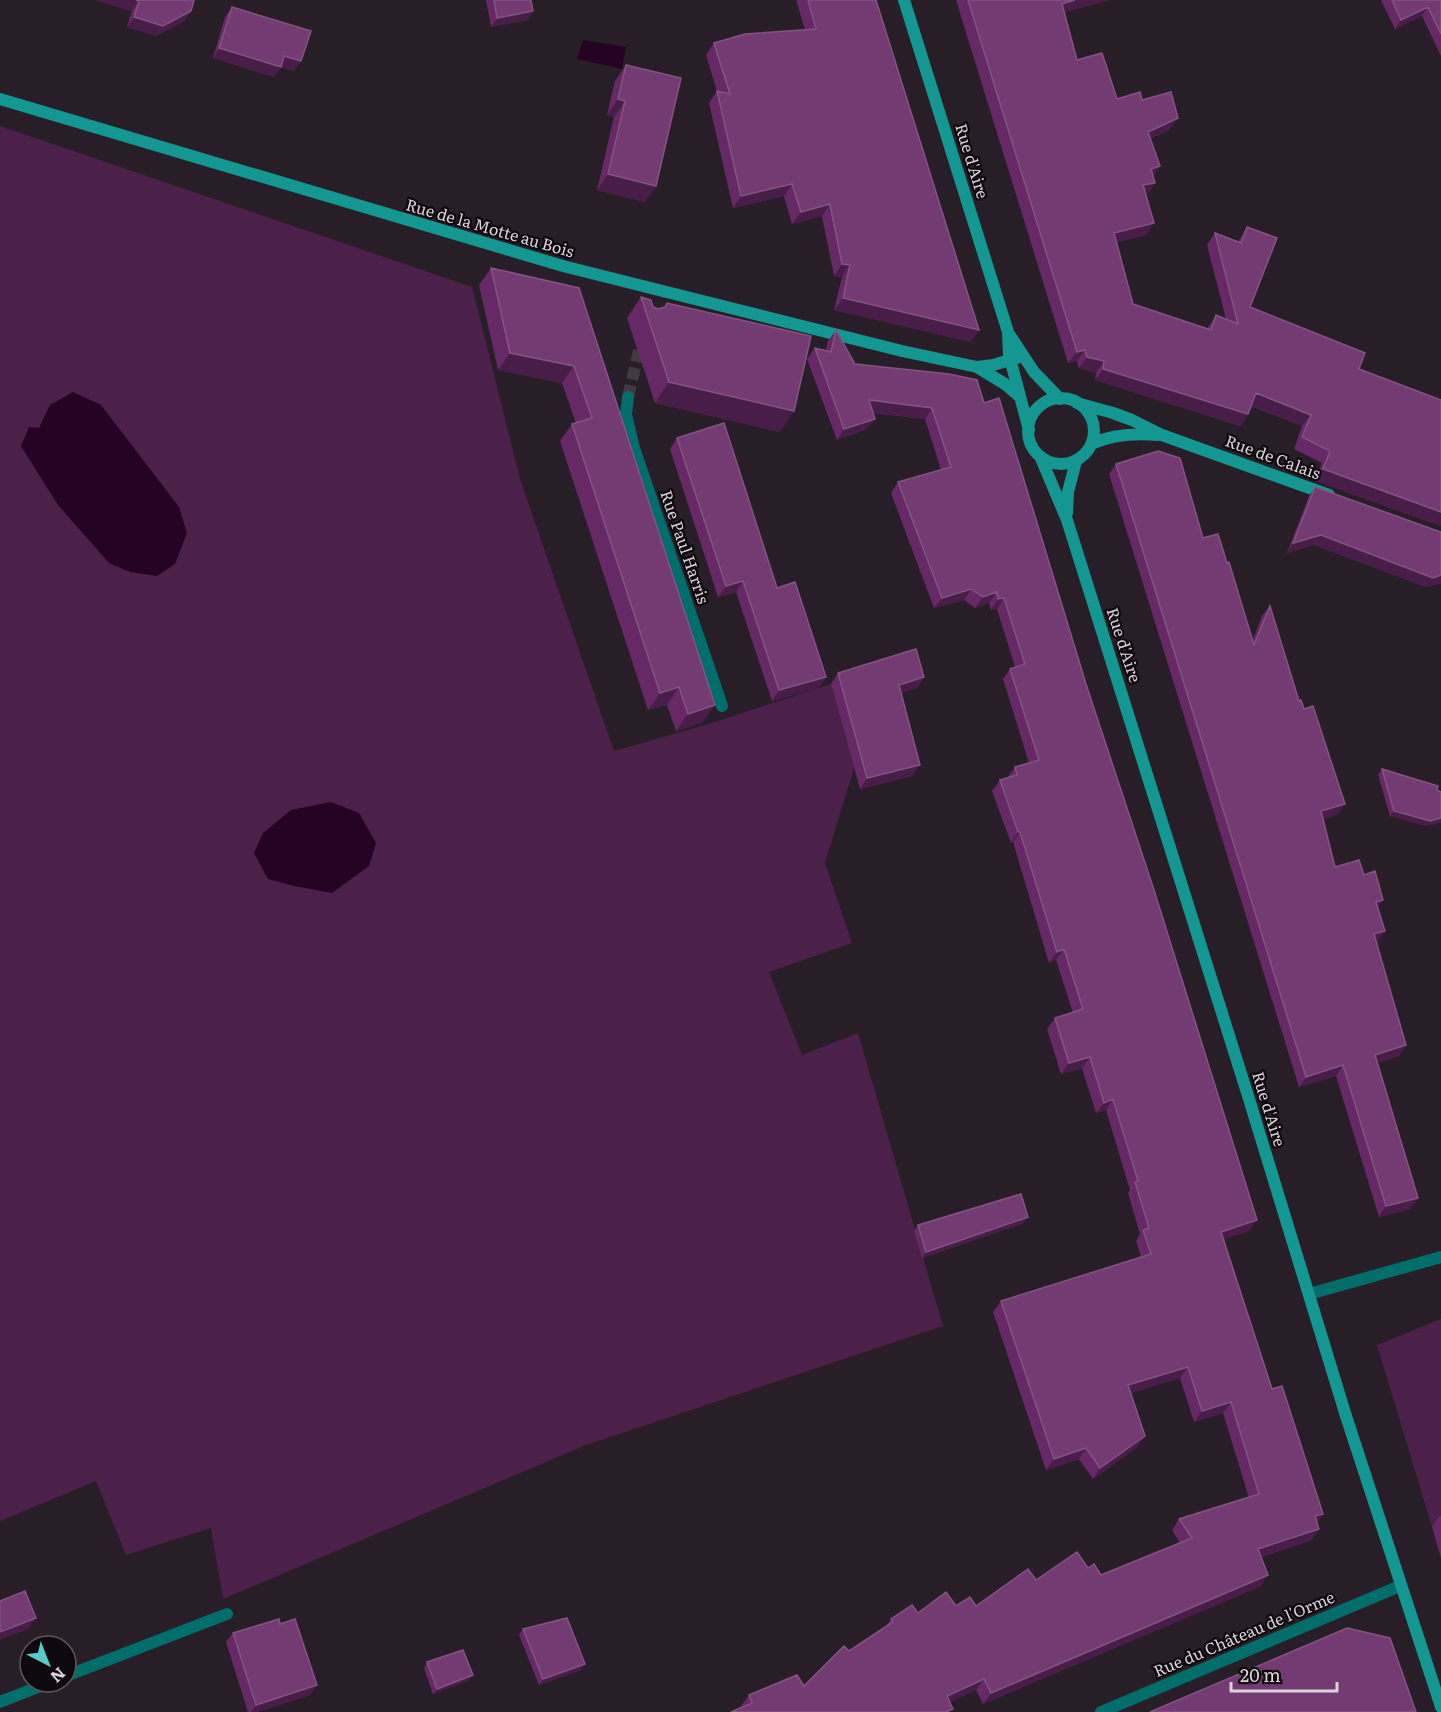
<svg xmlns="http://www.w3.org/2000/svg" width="1441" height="1712" font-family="Literata,serif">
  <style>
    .green { fill: #4b214a }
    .water { fill: #240323 }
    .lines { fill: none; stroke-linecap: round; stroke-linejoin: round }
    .street-tunnel { stroke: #433942; stroke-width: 12; stroke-dasharray: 12 6; stroke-linecap: butt }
    .lane { stroke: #006e6b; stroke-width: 12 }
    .street { stroke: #006e6b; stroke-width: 12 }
    .secondary { stroke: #149691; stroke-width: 12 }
    .wall { fill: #672966 }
    .shaded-wall { fill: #481d47 }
    .building { fill: #733b72; stroke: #835382; stroke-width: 1.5 }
    .labels { text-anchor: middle; stroke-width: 4.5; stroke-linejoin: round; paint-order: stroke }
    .street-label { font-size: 16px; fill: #dad3da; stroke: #0e090e }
  </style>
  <rect width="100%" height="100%" fill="#281e27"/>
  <path class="green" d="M0,126l472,161 48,192 94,272 95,-27 122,-40 23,84 -29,95 27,80 -83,29 33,83 56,-22 85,293 -357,119 -363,154 -12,-71 -85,27 -30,-74 -96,40z
    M1441,1319v204l-9,4 -55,-182z"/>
  <path class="water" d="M583,40l43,7 -4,22 -45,-10z
    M73,392l28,13 78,102 8,26 -12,31 -18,12 -27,-4 -21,-9 -51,-58 -37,-59 8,-19 10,1 11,-23z
    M331,802l28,11 17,30 -7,23 -37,27 -38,-7 -26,-7 -14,-26 9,-20 28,-23z"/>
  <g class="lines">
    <path class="street-tunnel" d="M628,397l14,-59"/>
    <path class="lane" d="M1309,1294l132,-37
      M66,1676l161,-62
      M0,1702l51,-20"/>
    <path class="street" d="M628,397l-2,17 8,34 88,258
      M1101,1712l299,-126"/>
    <path class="secondary" d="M904,0l104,332 1,23 20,75
      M0,99l563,167 339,85 75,16 28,17 15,13
      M1009,334l25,38 26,27
      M977,367l16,-2 24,-7
      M1028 431a33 33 0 1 1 66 0a33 33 0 1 1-66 0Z
      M1077,403l36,10 19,7 30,15 167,60
      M1091,444c22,-10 44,-11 67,-9
      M1040,456l27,64 182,579 97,317 95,291
      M1067,513l1,-21 8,-31"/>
  </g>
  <path class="wall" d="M96,0h98l-3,11 -7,10 -28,15 -29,-9 5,-16z
    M486,0h45l2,11 -6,9 -36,7z
    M796,0h80l95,342 -137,-32 8,-33 -8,-1 -12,-60 -30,8 -8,-28 -51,12 -24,-105 8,-12 -11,-36 8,-12 91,-13z
    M956,0h154l-46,12 13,48 40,39 25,1 27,30 -19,9 3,37 2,7 -9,12 8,28 -8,12 -29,7 16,62 74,25 9,-14 10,4 -19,-74 8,-12 23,9 9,-15 3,80 109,62 82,31v126l-126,-45 7,-18 -28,-14 8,-23 -51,-20 -3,8 -8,12 -145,-46 1,-7 -17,-5 -2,-7 -9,2z
    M1381,0h60v56l-19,-40 -27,13z
    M232,7l62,64 -13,-4 -7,10 -61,-19 12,-41z
    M626,65l30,121 -11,16 -48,-12 17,-73 -7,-2 8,-34z
    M491,268l88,20 124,434 -27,9 -9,-26 -19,5 -88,-269 12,-17 4,-1 -14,-40 -64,-13 -19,-85z
    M641,297l17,12 122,123 -125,-29 -28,-85z
    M836,330l19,34 129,39 265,828 -25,8 48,150 51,125 -6,8 -5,18 -51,17v29l-278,118 -7,-14 -234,17 -1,-1 8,-11 55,-9 45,-35 37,-25 5,-7 65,-13h20l60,-26 52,-12 13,7 79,-32 -8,-13 7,-11 70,-21 -26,-85 -29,9 -14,-44 -49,15 6,54 -44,32 -14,-20 -33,11 -53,-158 8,-11 140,-44 -5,-16 4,-7 -12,-41 2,-3 -24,-80 -10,3 -14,-45 -21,6 -14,-45 8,-11 18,-5 -17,-53 -7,3 -36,-121 -2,1 -19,-52 8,-11 7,-2 8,-11 14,-4 -26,-84 7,-10 5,-2 -18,-58 -6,1 -2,-7 -14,5 -11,-8 -30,8 -43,-115 7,-11 43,-12 -16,-51 -52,-6 -6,16 -30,11 -30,-81 8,-11 11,2 2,-9z
    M677,438l100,150 49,89 -8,11 -46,13 -36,-109 -18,5 -48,-148z
    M1116,464l87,74 24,25 26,77 9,-24 8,-10 29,95 38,114 -14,4 12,48 29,8 13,33 1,33 -1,1 22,114 -22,7 41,135 -8,11 -31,8 -43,-141 -37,11 -190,-613z
    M1315,487l126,45v51l-15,4 -112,-42 -27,8 22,-57z
    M838,673l86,4 -7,11 -16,5 11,83 -52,13 -29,-105z
    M1382,769l44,57 -36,-10 -12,-41z
    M1024,1223l-102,35 -8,-27 4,-6z
    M1439,1516h2v42l-9,-31z
    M280,1624l30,71 -53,17h-9l-22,-70 7,-9z
    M523,1629l58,41 -42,15 -20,-50z
    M427,1662l42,18 -36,14 -9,-26z"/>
  <path class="shaded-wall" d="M96,0h40l3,1 -7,10z
    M1075,0h35l-57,15 9,-11z
    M1428,7l-6,9 -27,13 6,-9z
    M191,11l-7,10 -28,15 -29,-9 7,-10z
    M533,11l-6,9 -36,7 6,-9z
    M219,48l65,8 17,5 -7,10 -13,-4 -7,10 -61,-19z
    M618,99l7,2 -11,16 -7,-2z
    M1178,118l-9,12 -30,14 9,-12z
    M1160,166l-8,12 -1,-9z
    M608,174l48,12 -11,16 -48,-12z
    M1155,183l-8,12 -12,2 8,-12z
    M792,184l-8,12 -51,12 8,-12z
    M830,204l-8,12 -30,8 9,-12z
    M1154,223l-8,12 -40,10 8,-12z
    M842,264l8,1 -8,12 -8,-1z
    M843,298l136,32 -8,12 -137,-32z
    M1085,350l-8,11 -9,2 9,-11z
    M510,353l64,13 -12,17 -64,-13z
    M1087,357l17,4 -8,12 -17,-5z
    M1103,369l145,45 -8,12 -145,-46z
    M669,382l125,29 -14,21 -125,-29z
    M1256,393l55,22 -9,11 -54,-22z
    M869,400l63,8 -7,11 -64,-8z
    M875,419l-8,10 -30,11 7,-11z
    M1323,469l118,43v14l-126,-45z
    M1321,535l120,40v8l-15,4 -112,-42 -27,8 6,-10z
    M743,581l-7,11 -18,5 8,-11z
    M971,589l-7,11 -30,8 8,-10z
    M997,592l-8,11 -14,5 8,-11z
    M1004,598l-7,11 -6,1 7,-11z
    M826,677l-8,11 -46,13 7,-11z
    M924,677l-7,11 -26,8 8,-11z
    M679,687l-12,18 -19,5 12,-17z
    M715,705l-12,17 -27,9 12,-17z
    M920,765l-8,11 -52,13 7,-11z
    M1345,804l-8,11 -23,7 7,-11z
    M1394,811l47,7v5l-15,3 -36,-10z
    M1018,832h2l-7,10 -2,1z
    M1383,900l-7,10v-8z
    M1385,931l-7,10 -11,4 7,-11z
    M1064,949l-8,11 -7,3 8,-11z
    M1406,1045l-7,11 -32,10 8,-11z
    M1090,1057l-8,11 -21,6 8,-11z
    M1343,1065l-7,11 -37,11 7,-10z
    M1113,1099l-7,11 -10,3 8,-10z
    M1418,1198l-8,11 -31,8 7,-11z
    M1028,1217l-4,6 -102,35 4,-6z
    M1257,1220l-8,11 -35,11 7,-10z
    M1188,1367l-8,11 -59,18 7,-11z
    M1231,1402l-8,11 -29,9 8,-11z
    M1145,1436l-8,11 -44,32 7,-11z
    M1086,1448l-7,11 -33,11 8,-11z
    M1323,1514l-8,10v-8z
    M1319,1529l-7,11 -62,20 8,-11z
    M1268,1575l-7,11 -278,118 8,-11z
    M36,1618l-8,11 -28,11v-8z
    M585,1664l-4,6 -42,15 4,-6z
    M473,1675l-4,5 -36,14 4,-5z
    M984,1679l-8,11 -36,17 7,-11z
    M317,1685l-7,10 -53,17h-6l5,-7z"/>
  <path class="building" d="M136,0h58l-3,11 -28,15 -29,-9 5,-16z
    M494,0h37l2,11 -36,7z
    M808,0h68l103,330 -136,-32 7,-33 -8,-1 -12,-60 -29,8 -9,-28 -51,12 -24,-105 13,3 -16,-51 31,-9 71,-5z
    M968,0h107l-13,4 15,56 25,-7 15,46 23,-7 2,8 29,-8 7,26 -30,14 12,34 -9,3 4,14 -12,2 11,38 -40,10 19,71 78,26 5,-15 22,9 -23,-91 26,10 6,-16 30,11 -27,69 115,46 -6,16 82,31v112l-118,-43 7,-18 -28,-14 9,-22 -55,-22 -8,21 -145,-45 1,-8 -17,-4 -2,-7 -8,2z
    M1392,0h49v34l-13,-27 -27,13z
    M232,7l79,24 -10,30 -17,-5 -3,11 -62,-19z
    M626,65l55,13 -25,108 -48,-12 17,-73 -7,-2z
    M491,268l88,20 136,417 -27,9 -9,-27 -19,6 -88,-269 20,-6 -18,-52 -64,-13z
    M641,297l10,3 2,7 5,2 7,-2 2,-4 144,33 -17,75 -125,-29z
    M836,330l19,34 94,10 28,6 7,23 15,-5 87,286 68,206 103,330 -36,12 51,157 10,-3 41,128 -8,2 4,13 -61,20 10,26 -277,118 -7,-14 -37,17 6,13 -7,3h-215l21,-9 -3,-8 48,-20 7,11 40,-40 5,5 44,-29 -2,-3 21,-14 6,8 28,-21 10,14 14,-9 6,9 52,-37 8,11 41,-28 11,16 6,-4 7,11 91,-37 -13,-19 80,-25 -28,-92 -29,9 -14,-44 -60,18 17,51 -45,32 -14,-20 -32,11 -53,-158 150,-47 -8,-24 6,-2 -14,-46 3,-1 -25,-82 -9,4 -14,-46 -21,6 -14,-45 28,-9 -19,-60 -7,3 -37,-120h-2l-18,-52 17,-5 -2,-8 24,-7 -29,-91 15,-5 -21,-66 -6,1 -1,-7 -14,5 -12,-8 -29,9 -44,-116 53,-15 -19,-59 -63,-8 6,19 -31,10 -29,-81 16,4z
    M724,423l53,165 18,-6 31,95 -47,13 -36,-109 -17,5 -49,-148z
    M1158,451l22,7 23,80 15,-4 9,29 2,-1 25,83 16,-39 29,95 2,-1 3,9 9,-3 32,98 -24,7 14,56 24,-7 5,15 11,-4 8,29 -7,2 9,29 -11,3 32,111 -31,10 43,143 -32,8 -43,-141 -37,12 -190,-613z
    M1315,487l126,45v43l-8,3 -112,-43 -28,8z
    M916,649l8,28 -25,8 21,80 -53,13 -29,-105z
    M1382,769l56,17 -1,4 4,2v26l-11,3 -36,-10z
    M1021,1194l7,23 -102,35 -8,-27z
    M25,1591l11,27 -36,14v-31z
    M567,1618l18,46 -42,15 -20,-50z
    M279,1619l1,5 15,-5 22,66 -61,20 -23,-72z
    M1347,1628l43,10 26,74h-266z
    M463,1650l10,25 -36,14 -10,-27z"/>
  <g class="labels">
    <g class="street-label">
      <text transform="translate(972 161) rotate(73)" y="6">Rue d'Aire</text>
      <text transform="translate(490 228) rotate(16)" y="6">Rue de la Motte au Bois</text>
      <text transform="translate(1273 457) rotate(20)" y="6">Rue de Calais</text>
      <text transform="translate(685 547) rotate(71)" y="6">Rue Paul Harris</text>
      <text transform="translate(1124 645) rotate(72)" y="6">Rue d'Aire</text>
      <text transform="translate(1269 1109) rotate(73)" y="6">Rue d'Aire</text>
      <text transform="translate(1244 1634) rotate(-23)" y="6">Rue du Château de l'Orme</text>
    </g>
  </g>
  <g transform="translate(48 1664) rotate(138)"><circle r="28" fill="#0e090e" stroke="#605a60" stroke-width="1.5"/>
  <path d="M0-4.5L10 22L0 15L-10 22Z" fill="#54cdc8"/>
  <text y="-9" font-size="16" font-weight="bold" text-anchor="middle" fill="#dad3da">N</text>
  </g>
  <path d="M1231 1682v9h106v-9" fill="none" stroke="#dad3da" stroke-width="3"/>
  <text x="1240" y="1682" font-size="18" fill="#dad3da" stroke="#0e090e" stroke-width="4.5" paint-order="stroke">20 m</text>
</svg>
